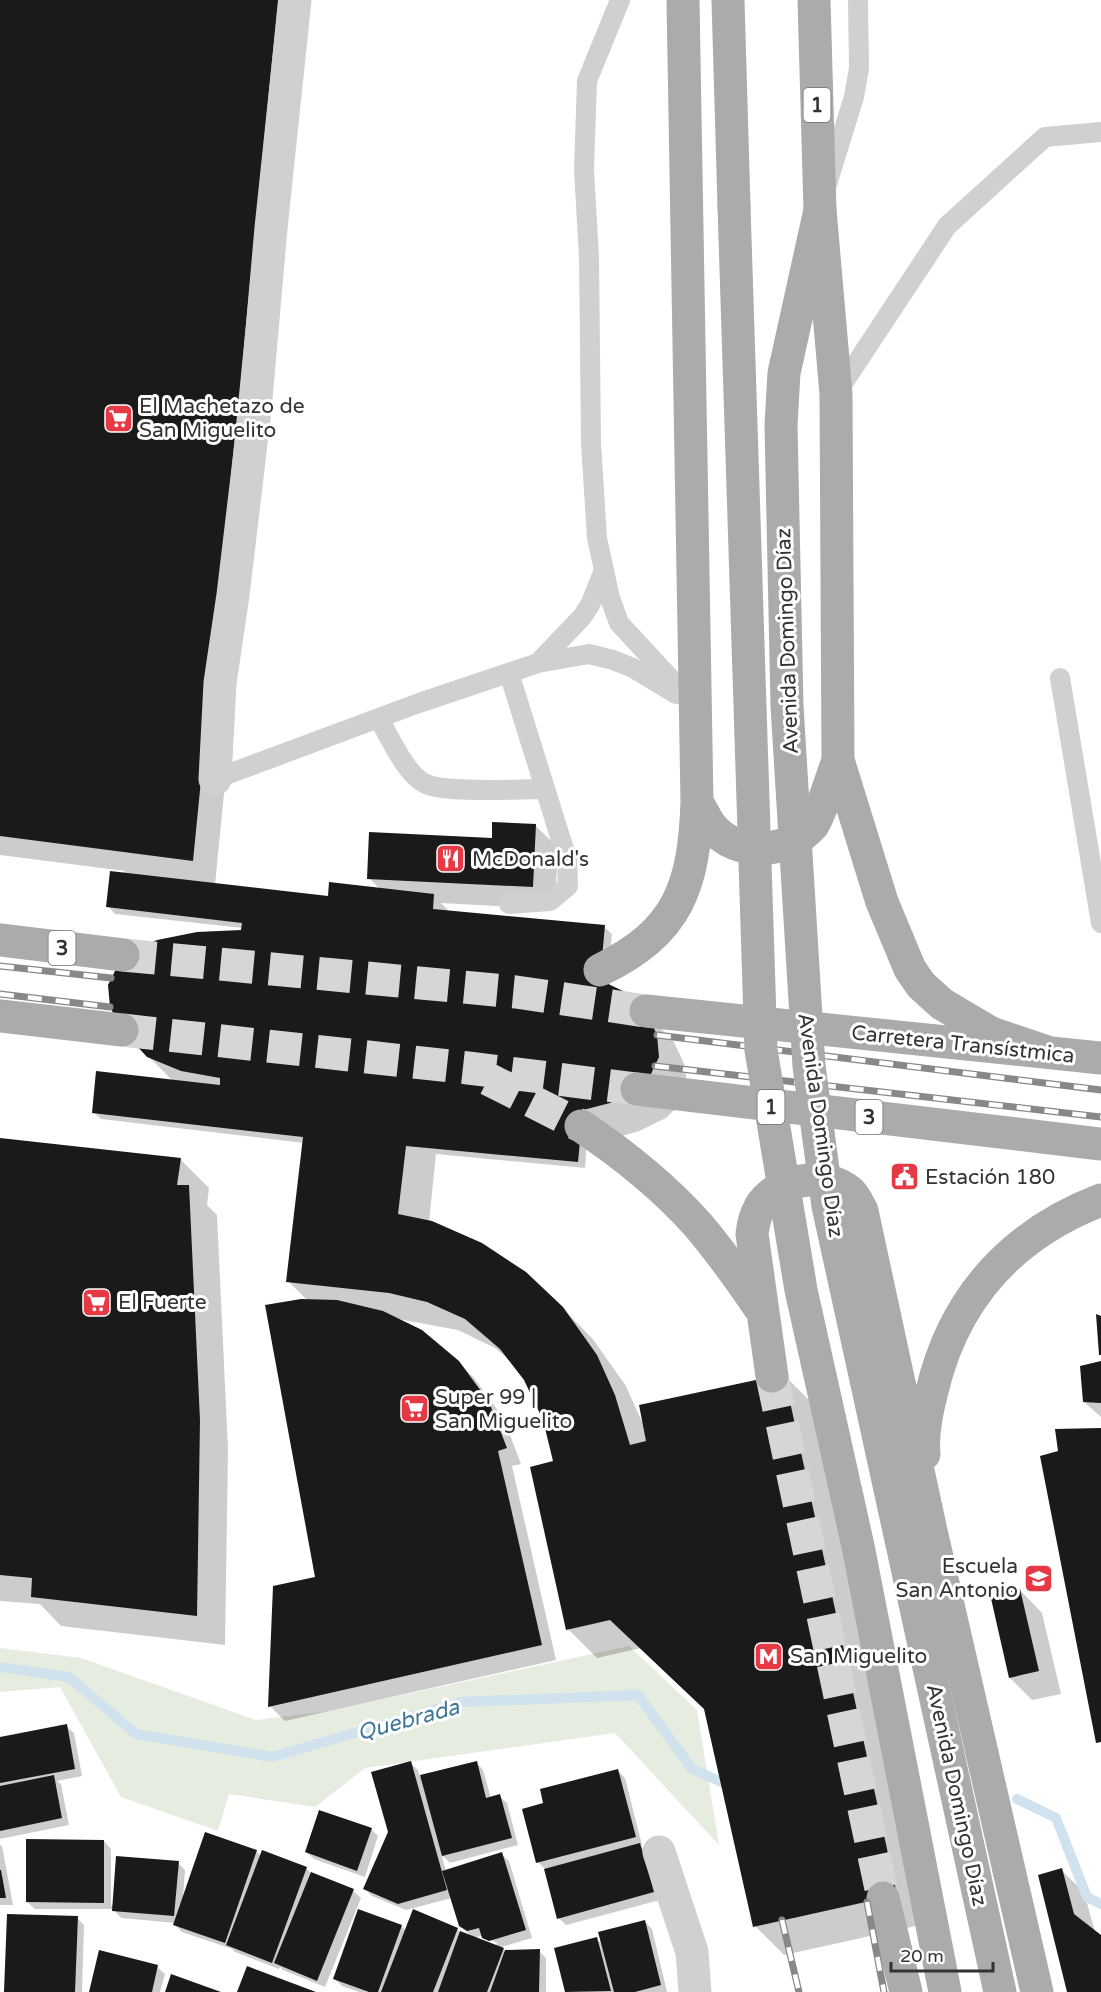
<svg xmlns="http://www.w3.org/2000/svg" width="1101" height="1992" font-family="'Varela Round',sans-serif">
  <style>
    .green { fill: #e6ecdf }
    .shadow { fill: #0003; fill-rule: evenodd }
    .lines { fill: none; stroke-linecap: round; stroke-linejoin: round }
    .stream { stroke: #cfe2ee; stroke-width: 10 }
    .building { fill: #1a1a1a }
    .primary-tunnel { stroke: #d6d6d6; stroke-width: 33; stroke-dasharray: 33 16; stroke-linecap: butt }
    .lane { stroke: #d0d0d0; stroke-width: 20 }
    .street { stroke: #d0d0d0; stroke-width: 33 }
    .primary { stroke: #ababab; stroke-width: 33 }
    .rail-casing { stroke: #888; stroke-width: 7 }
    .rail { stroke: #fff; stroke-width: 4.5; stroke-dasharray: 14; stroke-linecap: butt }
    .primary-bridge { stroke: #ababab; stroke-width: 33 }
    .labels { text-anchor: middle; stroke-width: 6; stroke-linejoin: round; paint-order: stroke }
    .shield { fill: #fff; stroke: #707070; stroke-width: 1.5 }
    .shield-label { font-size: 20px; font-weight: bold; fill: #333 }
    .poi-label { font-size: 21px; fill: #333; stroke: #fff; text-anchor: start }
    .street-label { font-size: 21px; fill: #333; stroke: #fff }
    .water-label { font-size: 22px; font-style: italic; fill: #3f7597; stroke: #fff }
  </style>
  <rect width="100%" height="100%" fill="#fff"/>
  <path class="green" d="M629,1646l68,64 22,135 -104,-112 -250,35 -50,39 -86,-13 -11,37 -97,-34 -61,-110 -60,5v-44l81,10 175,62 73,-9z"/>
  <path class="shadow" d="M0,0h302l-87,885 114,13 51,-9 -11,-11 167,-52 22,22 -3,61 -114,-6 9,9 154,15 8,7 -5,51 38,27 29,30 11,24 2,20 -8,19 -13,13 -27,13 -27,8 -25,1 -2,28 -149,-14 -7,68 133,86 30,30 34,48 16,36 142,-47 29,29 112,520 -141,31 -29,-29 -49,-216 -65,-62 -44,10 -29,-29 -13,-167 -10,-42 -20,-41 -14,-18 -16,-13 -37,-18 -60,-11 60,43 16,16 30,41 17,45 -9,2 44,194 -271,61 -15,-15 47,-128 -9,-277 -20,-20 16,-138 -203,-24 -8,-7 80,-31 -25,-25 94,-124 1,-4 -128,-14 -7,-8 17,-35 -125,-16z
    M0,1140l180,19 29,29 -2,17 10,10 11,234 -3,196 -164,-19 -21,-22 -40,-3z
    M1101,1363v54l-17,-15z
    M1020,1590l22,23 19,81 -29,6 -22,-22z
    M66,1726l8,7 8,43 -25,5 4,3 8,41 -69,14v-100z
    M476,1762l7,8 8,28 8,-2 8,7 11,42 -68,18 -9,-9 5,17 55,-17 8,7 23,77 -31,9 4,5 34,-1 7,7v34h-187l-17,-6 -7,-7 66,-53 5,5 51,-2 5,5 11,4 -13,-13 -8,-27 -46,12 -34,-14 -7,-7 25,-57 20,-69 8,7 2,7zM483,1935l4,6v-3l10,5 -1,2 -22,-7z
    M618,1771l7,7 17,67h-2l7,7 13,48 -94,25 -7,-7 -14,-49 -7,-7 7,-58z
    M371,1829l7,7 -13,41 -51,-18 -8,-7z
    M104,1841l7,8v57l67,-43 7,7 -2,27 73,-46 5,5 2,-4 44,17 4,4 42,18 8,7 -36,89 -42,-17 -3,-3 -1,2 -44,-17 -3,-3 -50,-17 -7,-7 1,-2 -55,-5 -8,-9h-78l-8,-7z
    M0,1845l2,1 11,59h-13z
    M1061,1870l23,22 11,40 6,5v55h-33z
    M77,1918l7,7 -2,67h-77z
    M645,1922l7,7 15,63h-100l-11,-43 40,-10 7,6z
    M157,1967l8,7 -5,18h-69z"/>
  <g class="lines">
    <path class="stream" d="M0,1667l69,10 67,57 136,23 189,-55 177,-7 54,74 41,18
      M1017,1799l39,19 31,79 14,7"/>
  </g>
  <path class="building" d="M0,0h278l-85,861 -193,-25z
    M492,822l44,2 -3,63 -166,-8 2,-47 123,6z
    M110,871l218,25 1,-14 105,12 -1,15 172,16 -5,55 25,12 21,19 11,24 2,22 -9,19 -13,13 -27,14 -27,7 -5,52 -172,-16 -8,68 34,7 50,22 44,29 37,35 34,48 18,40 15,50 16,-4 -7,-36 145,-31 113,521 -144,32 -49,-218 -94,-89 -44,10 -36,-163 23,-6 -10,-41 -19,-40 -24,-31 -35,-30 -38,-17 -38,-9 -103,-11 17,-145 -211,-24 4,-42 124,14v-7l-39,-7 -34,-14 -25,-27 -12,-23 -2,-22 15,-30 34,-15 40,-8 44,-2 1,-7 -136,-16z
    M0,1138l181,20 -4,27h12l11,235 -3,196 -166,-19 1,-19 -32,-3z
    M301,1299l36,1 46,11 39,19 37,31 30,41 18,46 -9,3 44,194 -274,62 5,-121 42,-9 -50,-272z
    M1096,1314l5,2v39h-2z
    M1101,1361v42l-18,-1 -3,-36z
    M1101,1428v314l-5,1 -56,-287 18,-5 -3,-22z
    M1020,1589l19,82 -30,7 -19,-84z
    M67,1724l8,45 -75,14v-46z
    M411,1761l36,129 -49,14 -35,-15 25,-57 -17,-60z
    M477,1761l9,37 14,-4 12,44 -70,18 -22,-81z
    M618,1769l18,68 -100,26 -14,-54 21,-6 -3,-14z
    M54,1775l8,43 -62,13v-45z
    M319,1810l53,18 -15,43 -52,-19z
    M205,1832l52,18 -32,93 -52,-18z
    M26,1839l78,1v63l-78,-1z
    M640,1843l14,49 -97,27 -13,-50z
    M262,1850l45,17 -35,96 -46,-18z
    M502,1852l24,78 -37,11 -7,-3 -3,-10 -12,3 -8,-5 -17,-55z
    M116,1856l63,5 -5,55 -62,-5z
    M1062,1868l12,46 27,21v57h-34l-29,-117z
    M0,1870h1l5,28h-6z
    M311,1872l43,17 -37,92 -43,-18z
    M358,1909l44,16 -24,67h-9l-36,-13z
    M413,1909l45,19 -25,64h-52z
    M7,1914l71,2 -3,76h-71z
    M645,1920l16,65 -26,7h-21l-16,-60z
    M460,1931l44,17 -17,44h-49z
    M597,1937l14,54 -46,1 -11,-44z
    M540,1949l-1,43h-49l15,-42z
    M99,1950l59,15 -6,27h-63z
    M247,1966l69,26h-79z
    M171,1974l50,18h-56z"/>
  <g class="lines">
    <path class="primary-tunnel" d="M123,955l393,37 130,19
      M122,1030l346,38 169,21
      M488,1079l93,47
      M772,1376l111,522"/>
    <path class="lane" d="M620,0l-33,81 -3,89 5,87 2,186 6,95 13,60 9,25 75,81
      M827,184l27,-87 5,-29 -1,-68
      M836,394l111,-168 98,-89 56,-5
      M538,663l44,-46 8,-12 14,-35
      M509,673l58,186 1,27 -18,15 -41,3
      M1060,678l41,245
      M379,719c11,18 26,54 45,64 19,11 94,6 120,6
      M215,779l204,-76 119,-40 51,-9 24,6 20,8 43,26"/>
    <path class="street" d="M215,779l5,-96 13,-88 22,-185 16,-182 24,-228
      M659,1852l33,100 3,40"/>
    <path class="primary" d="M728,0l6,206
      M814,0l6,210 16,184 2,366 44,142 28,67 11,16 21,19 49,29 56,19
      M697,802c5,8 9,17 14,24 26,32 77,28 102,-1 7,-9 20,-51 25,-65
      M0,940l123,15
      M600,970c79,-38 94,-84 97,-168l-14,-802
      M646,1011l455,47
      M0,1016l122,14
      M637,1089l464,55
      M581,1126c42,28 83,61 117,99 22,26 42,54 61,82
      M772,1376l-20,-142c1,-10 3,-18 8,-27 16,-27 64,-37 89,-16 6,5 9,12 13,20l69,320 106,461
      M924,1454c-2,-20 3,-44 8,-63 22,-94 81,-157 169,-191
      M883,1898l23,94"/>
    <defs>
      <path id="rail" d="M0,966l111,12
        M0,994l110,13
        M657,1035l444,55
        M655,1066l446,51
        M867,1902l17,90
        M782,1920l17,72"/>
    </defs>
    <use href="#rail" class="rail-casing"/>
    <use href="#rail" class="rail"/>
    <path class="primary-bridge" d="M734,206l27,844 40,240 57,256 87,446
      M820,210l-36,163 -3,52 6,281 22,360 19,140 172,786"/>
  </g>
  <defs>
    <symbol id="supermarket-square" viewBox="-11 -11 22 22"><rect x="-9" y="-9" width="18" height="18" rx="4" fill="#e63946" stroke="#fff"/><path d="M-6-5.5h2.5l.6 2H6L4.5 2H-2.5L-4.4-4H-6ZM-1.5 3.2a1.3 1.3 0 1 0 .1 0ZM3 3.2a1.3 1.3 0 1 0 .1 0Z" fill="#fff"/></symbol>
    <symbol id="restaurant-square" viewBox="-11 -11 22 22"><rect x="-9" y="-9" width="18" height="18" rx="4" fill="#e63946" stroke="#fff"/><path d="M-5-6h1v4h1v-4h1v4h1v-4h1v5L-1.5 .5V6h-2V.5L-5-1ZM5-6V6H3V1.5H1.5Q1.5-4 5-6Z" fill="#fff"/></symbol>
    <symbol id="civic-square" viewBox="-11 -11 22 22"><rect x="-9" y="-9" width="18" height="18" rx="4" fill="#e63946" stroke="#fff"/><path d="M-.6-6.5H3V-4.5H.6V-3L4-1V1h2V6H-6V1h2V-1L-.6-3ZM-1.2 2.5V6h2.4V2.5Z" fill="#fff"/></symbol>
    <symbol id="school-square" viewBox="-11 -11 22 22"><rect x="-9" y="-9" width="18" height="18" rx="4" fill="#e63946" stroke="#fff"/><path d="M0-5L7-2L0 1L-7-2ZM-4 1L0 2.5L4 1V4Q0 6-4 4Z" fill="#fff"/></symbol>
    <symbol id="metro-square" viewBox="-11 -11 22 22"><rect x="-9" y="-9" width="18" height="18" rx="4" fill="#e63946" stroke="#fff"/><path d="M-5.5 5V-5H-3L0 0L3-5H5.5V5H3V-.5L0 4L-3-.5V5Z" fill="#fff"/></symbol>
  </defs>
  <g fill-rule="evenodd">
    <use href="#supermarket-square" x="102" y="402" width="33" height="33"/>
    <use href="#restaurant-square" x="434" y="842" width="33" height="33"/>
    <use href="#civic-square" x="888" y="1160" width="33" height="33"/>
    <use href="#supermarket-square" x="80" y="1286" width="33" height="33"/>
    <use href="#supermarket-square" x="398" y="1392" width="33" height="33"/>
    <use href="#school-square" x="1022" y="1562" width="33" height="33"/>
    <use href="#metro-square" x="752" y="1640" width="33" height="33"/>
  </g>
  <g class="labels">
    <g class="shield">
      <rect x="803.5" y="88" width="27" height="34" rx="4.5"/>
      <rect x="48.5" y="931" width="27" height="34" rx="4.5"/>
      <rect x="757.5" y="1090" width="27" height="34" rx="4.5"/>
      <rect x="855.5" y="1100" width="27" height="34" rx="4.5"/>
    </g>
    <g class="shield-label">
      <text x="817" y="112">1</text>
      <text x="62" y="955">3</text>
      <text x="771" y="1114">1</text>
      <text x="869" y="1124">3</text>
    </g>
    <g class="poi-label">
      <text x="139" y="413">El Machetazo de<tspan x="139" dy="24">San Miguelito</tspan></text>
      <text x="472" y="866">McDonald's</text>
      <text x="925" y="1184">Estación 180</text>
      <text x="118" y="1309">El Fuerte</text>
      <text x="435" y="1404">Super 99 |<tspan x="435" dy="24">San Miguelito</tspan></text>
      <text x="1018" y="1573" text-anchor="end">Escuela<tspan x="1018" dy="24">San Antonio</tspan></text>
      <text x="790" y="1663">San Miguelito</text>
    </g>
    <g class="street-label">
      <text transform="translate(787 641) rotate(-92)" y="7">Avenida Domingo Díaz</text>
      <text transform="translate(963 1044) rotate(6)" y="7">Carretera Transístmica</text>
      <text transform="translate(821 1125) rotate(82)" y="7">Avenida Domingo Díaz</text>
      <text transform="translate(957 1795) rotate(78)" y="7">Avenida Domingo Díaz</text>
    </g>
    <g class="water-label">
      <text transform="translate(408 1719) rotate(-15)" y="8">Quebrada</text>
    </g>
  </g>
  <path d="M891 1962v9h102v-9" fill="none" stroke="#333333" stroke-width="3"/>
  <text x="900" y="1962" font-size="18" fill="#333333" stroke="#ffffff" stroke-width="4.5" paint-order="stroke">20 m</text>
</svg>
